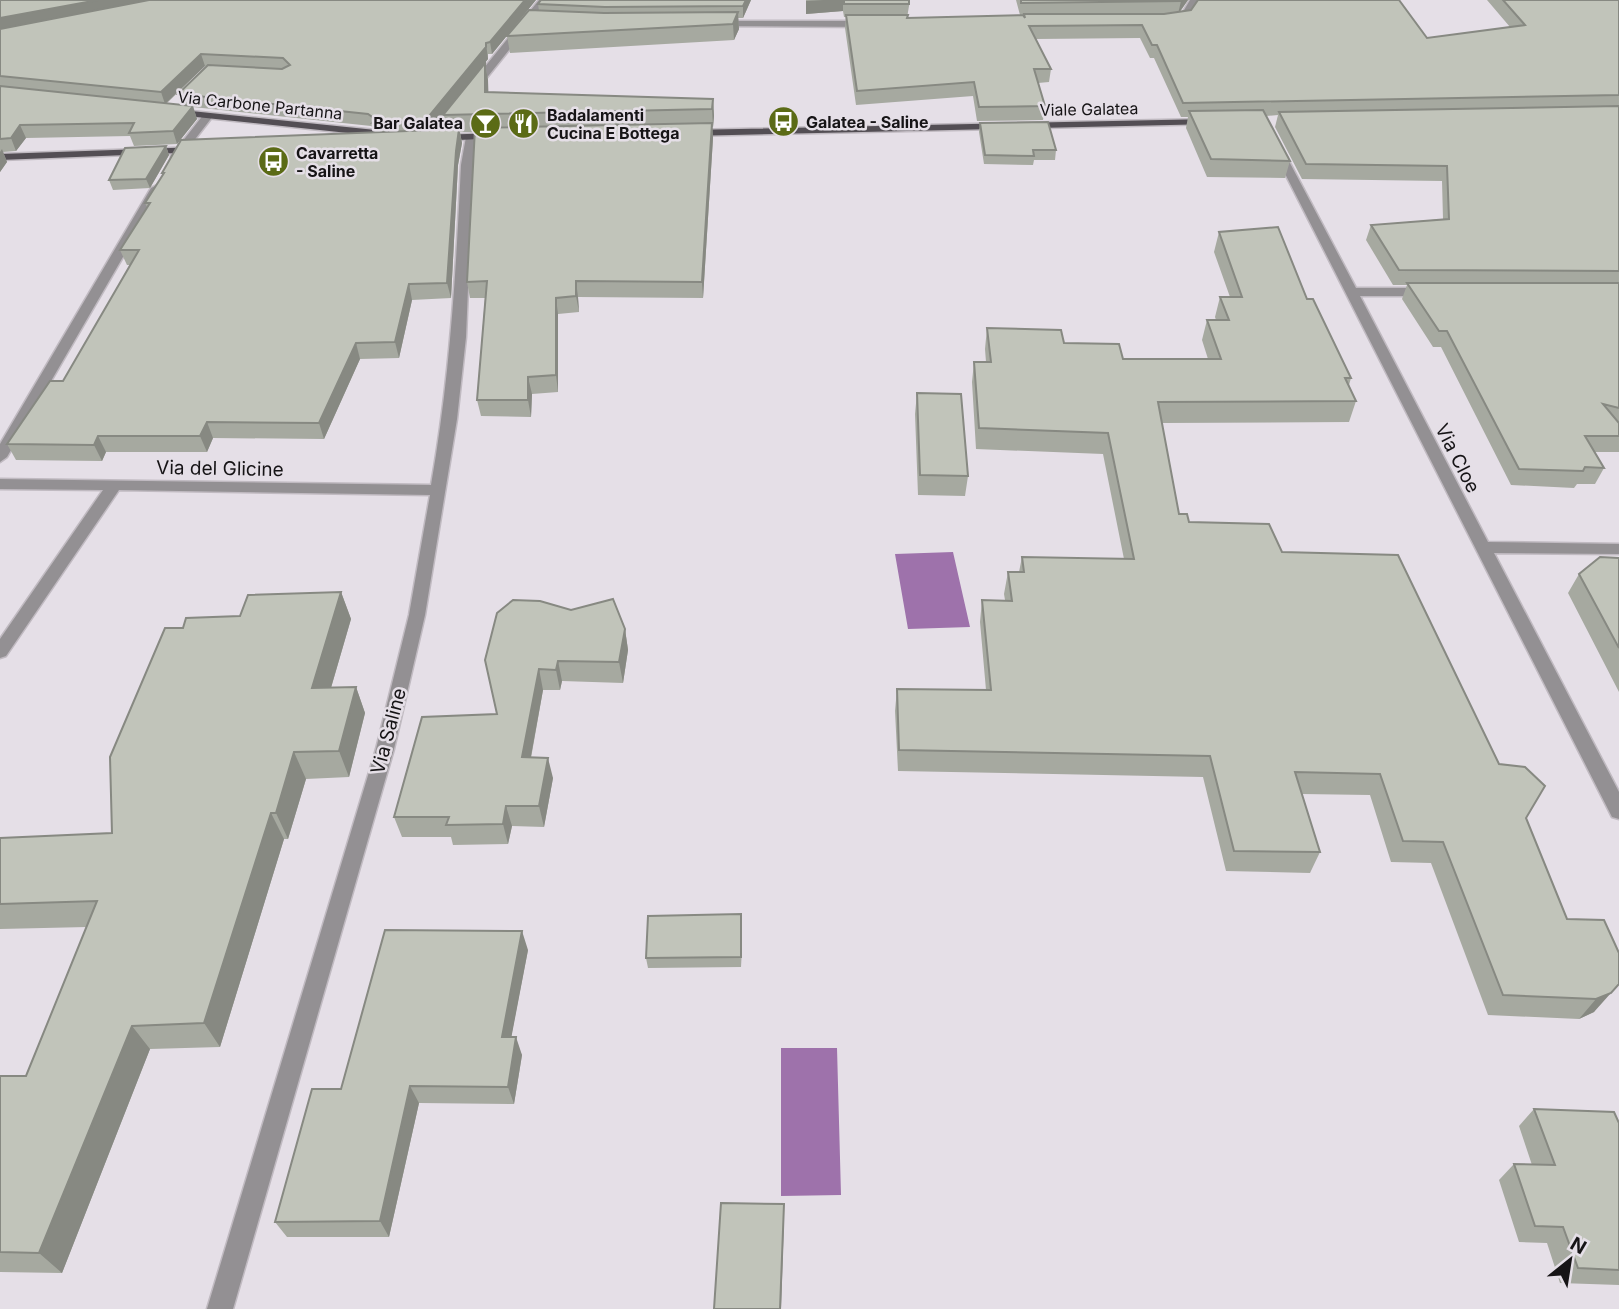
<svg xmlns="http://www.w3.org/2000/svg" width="1619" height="1309" font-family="Inter,sans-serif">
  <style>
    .water { fill: #9e72ab }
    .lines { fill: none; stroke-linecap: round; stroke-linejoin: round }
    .minor-casing { stroke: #c0bac1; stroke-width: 3 }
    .major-casing { stroke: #c0bac1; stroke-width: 3 }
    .minor { fill: #939093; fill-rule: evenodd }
    .major { fill: #534e54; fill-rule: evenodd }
    .wall { fill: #a6a9a0; fill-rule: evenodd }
    .shaded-wall { fill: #878982 }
    .building { fill: #c1c4ba; stroke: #878982; stroke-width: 2 }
    .labels { text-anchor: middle; stroke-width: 5; stroke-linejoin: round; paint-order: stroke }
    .far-street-label { font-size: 16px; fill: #161416; stroke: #e5dfe7 }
    .far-poi-label { font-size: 16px; font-weight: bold; fill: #161416; stroke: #e5dfe7; text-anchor: start }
    .street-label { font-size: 19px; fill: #161416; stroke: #e5dfe7 }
  </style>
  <rect width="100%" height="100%" fill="#e5dfe7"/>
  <path class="water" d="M953,552l17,75 -62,2 -13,-75z
    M781,1048h56l4,147 -60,1z"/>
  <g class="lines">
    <defs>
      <path id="minor" d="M539,0h10l-112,140h-8v-4z
        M1190,0h10l-14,22 -18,1v-4l12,-2z
        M716,21h154l5,3 -5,3 -157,-1 -2,-2z
        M204,114l9,2 -34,44h-8v-4z
        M471,134l5,3 -3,28 -7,172 -9,82 -32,196 -31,134 -161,560h-26l169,-560 33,-134 21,-120 -311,-5 -113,166 -6,2v-19l103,-149 -103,-1v-10l431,6c19,-107 25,-212 30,-320l5,-28z
        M1273,146l9,2 74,140h73l6,4 -6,4h-69l128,246 131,2v10l-125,-1 125,239v27l-7,-2 -3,-6 -337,-663z
        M157,185l6,3 -156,269 -7,5v-18l151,-256z"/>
      <path id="major" d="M172,109l223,23 5,3 -5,3 -227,-24v-4z
        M1210,119l4,1v4l-525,12 -5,-3 5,-3z
        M497,133l4,1v4l-64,3 -5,-3 5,-3z
        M199,147l5,3 -1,2 -203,8v-6z"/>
    </defs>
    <use href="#minor" class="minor-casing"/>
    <use href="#major" class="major-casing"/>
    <use href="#minor" class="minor"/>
    <use href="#major" class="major"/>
  </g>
  <path class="wall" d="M0,0h536l-44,54h-4v5l-39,49 36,-45 3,17v12l225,7 1,17 -1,11h-1l1,11 -10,160 -125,-1 1,15 -21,2v78l-26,2 -1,23 -50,-1 -4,-16 8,-102h-15l-3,-16 8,-150h-15l2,11 -4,22 -7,133 -39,2 -13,58 -39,1 -36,80 -111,-1 -6,14h-101l-4,9 -86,-1 -9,-16 56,-63 67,-116h-3l-7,-15 27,-43 -2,-4 18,-28 -1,-2 213,-41 -1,-4 -3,-2 -178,-19 4,12 -20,25 -43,2 -4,-10 -104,2 -10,13 -13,1 4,10 -7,10zM205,66h1l-28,28 4,11 -16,-1zM443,115l3,14 -16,1z
    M541,0h210l-8,18h-5l1,11 -5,11 -224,13 -3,-17 32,-25 -1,-7z
    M806,0h104l-3,18 113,-3 -4,-15h172l-8,12 247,26 83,-11 -23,-27h132v452h-25l10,16 -9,16h-18l-3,4 -63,-3 -70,-138h-8l-31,-48 5,-14h-14l-27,-45 5,-15 72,-6 -1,-38 -140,-2 -27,-52 3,-12 -12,1 24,45 -5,17 -78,-1 -21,-49 2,-11h-7l-27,-59h-4l-10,-20 -104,1 15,30 -2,13 -11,1 7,23 -2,14 -66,1 -4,-25 -117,9 -11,-77 1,-11h-2l-1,-6 -37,3z
    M980,123l76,27 -1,10h-21l-1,5 -49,-1 -5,-32z
    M166,146l3,9 -19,33 -37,2 -4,-10z
    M1219,232l88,67 44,79 -2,7 7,16 -7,21 -187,1 17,91 10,8 93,30 244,266 41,101 52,34 -25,59 -15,7 -91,-4 -57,-152 -40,-1 -21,-67 -68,-1 18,58 -10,21 -84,-2 -23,-94 -305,-6 -3,-60 2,-22 89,1 -6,-68 2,-22h23l-1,-6 4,-22h11l3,-15 102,2 -21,-105 -127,-5 -4,-67 2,-20h12l-1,-13 2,-21 77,15 59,16h85l-6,-19 5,-20h9l-1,-3 5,-20h10l-16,-45z
    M917,393l51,83 -3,20 -47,-1 -3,-81z
    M1619,558v134l-51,-99 11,-19z
    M341,592l10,27 -20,69 25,-1 9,26 -16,64 -43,2 -18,60h-4l-64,208 -70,2 -88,224 -62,-1v-196h26l61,-149 -87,2v-91l112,-5 71,-205 57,-12z
    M497,613l128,16 3,21 -5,33 -61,-2 -2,9h-17l-12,68 22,20 -9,49 -32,-1 -4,18 -55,1 -2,-8h-49l-8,-20 103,-103z
    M742,924l-1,43 -93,1 -2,-10z
    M528,950l-17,87 11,18 -8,49 -95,-1 -30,134h-102l-12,-15 66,-133z
    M1534,1109l85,14v162l-59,-2 -13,-40 -28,-1 -20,-62 15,-16 18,1 -13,-39z"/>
  <path class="shaded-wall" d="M98,0h66l-164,30v-12z
    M525,0h11l-44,54 -2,-12z
    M746,0h5l-8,18v-12z
    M823,0h20v11l-37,3v-13z
    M1182,0h6l-10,14 3,-13z
    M738,12l1,17 -5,11 -1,-16z
    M486,43l2,16 -60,74 -3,-12z
    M201,54l4,12 -40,38 -4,-12z
    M485,63l3,17 1,30 -4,-18z
    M713,99l1,17 -1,11 -1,-18z
    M193,106l4,13 -20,25 -4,-13z
    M712,123l1,15 -10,160 -1,-16z
    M20,125l6,13 -10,13 -5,-13z
    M459,129l3,14 -4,22 -7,133 -4,-15 9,-132z
    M166,146l3,9 -19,33 -4,-9z
    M2,149l5,13 -7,10v-20z
    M576,281l2,16 1,15 -3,-16z
    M409,284l3,16 -13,58 -4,-16z
    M556,298l2,16v78l-2,-17z
    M356,343l4,16 -36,80 -5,-16z
    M528,377l4,17 -1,23 -3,-17z
    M207,422l6,16 -6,14 -7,-16z
    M98,436l8,16 -4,9 -8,-16z
    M341,592l10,27 -28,96 -11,-27z
    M625,629l3,21 -5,33 -4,-21z
    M558,661l4,20 -2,9 -4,-20z
    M539,669l4,21 -16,88 -5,-21z
    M356,687l9,26 -16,64 -10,-26z
    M294,752l12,27 -18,60 -12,-26z
    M548,758l5,20 -9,49 -5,-21z
    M506,806l6,20 -4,18 -5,-20z
    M271,813l13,26 -64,208 -16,-24z
    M741,914l1,10 -1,43z
    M522,931l6,19 -20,105 -6,-18z
    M1619,984l-25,28 -15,7 17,-20z
    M132,1026l18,23 -88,224 -23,-20z
    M516,1037l6,18 -8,49 -6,-17z
    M410,1086l9,17 -30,134 -9,-16z
    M784,1204v16l-3,89h-1z"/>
  <path class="building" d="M0,0h98l-98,18z
    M149,0h376l-35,42 -4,1v4l-61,74 -53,2 3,-4 -7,-5 -190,-20 30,-29 74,4 8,-4 -7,-7 -82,-4 -40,38 -161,-16v-47z
    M541,0h205l-3,6 -138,1 -67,-3z
    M844,0h65v4h-65z
    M1021,0h161l-1,1 -160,2z
    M1198,0h201l28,38 98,-13 -22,-25h116v95l-436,8 -26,-58h-5l-10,-20 -113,1 22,43h-17l11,37 -66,1 -5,-25 -117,9 -11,-76h62l-1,3 116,-3 2,3 -1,-4h140l27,-4z
    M529,10l75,3 134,-1 -5,12 -226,12z
    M485,63v29l228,7 -1,10 -269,6z
    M0,86l193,20 -20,25 -44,2 5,-10 -114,2 -9,13 -11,1z
    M1619,106v165l-220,-1 -28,-45 78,-6 -2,-53 -141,-2 -27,-52z
    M1263,110l27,51 -79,-2 -22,-48z
    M1048,122l8,28h-23l1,6 -49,-1 -5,-32z
    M712,123l-10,159 -126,-1v15l-20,2v77l-28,2v23h-51l10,-119 -20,1 8,-154z
    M459,129l-3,22 -9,132 -38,1 -14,58 -39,1 -37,80 -112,-1 -7,14h-102l-4,9 -87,-1 43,-63h13l76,-131h-19l30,-47h-5l19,-30h-2l19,-33z
    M166,146l-20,33 -37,1 16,-32z
    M1278,227l29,72h6l38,79h-6l11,23 -198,1 21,112h8l2,8 80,2 13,28 116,3 101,209 26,3 20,19 -19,32 41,101 37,1 15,33v31l-8,9 -15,6 -93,-4 -60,-153 -40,-1 -23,-67 -85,-2 25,80 -86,-1 -24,-95 -311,-6 -2,-61 94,1 -9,-90 30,1 -4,-29h16l-2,-15 112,2 -26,-126 -129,-5 -5,-66h17l-4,-34 74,2 3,13 55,1 4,15h98l-14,-39h22l-9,-23h22l-23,-65z
    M1407,283h212v125l-16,-4 16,19v13h-34l19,32 -19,-1 -2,4 -64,-2 -72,-138h-8z
    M917,393l44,1 7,82 -48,-1z
    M1600,557l19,1v90l-40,-74z
    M341,592l-29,96 44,-1 -17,64 -45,1 -18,61h-5l-67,210 -72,3 -93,227 -39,-1v-176h26l71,-175 -97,3v-66l112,-5 -2,-76 55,-129h18l3,-10 54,-2 8,-21z
    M613,599l12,30 -6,33 -61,-1 -2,9 -17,-1 -17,88 26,1 -9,48h-33l-3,18 -57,1 3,-8h-55l28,-100 75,-3 -12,-54 12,-47 16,-13 27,1 31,9z
    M741,914v43l-95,1 2,-42z
    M385,930l137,1 -20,106h14l-8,50 -98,-1 -30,135 -105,1 37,-133h29z
    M1534,1109l80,3 5,11v147l-41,-2 -15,-41 -28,-1 -21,-62 41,1z
    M721,1203l63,1 -4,105h-66z"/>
  <defs>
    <symbol id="bus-disc" viewBox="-11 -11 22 22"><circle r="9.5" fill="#5b6b16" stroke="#e5dfe7"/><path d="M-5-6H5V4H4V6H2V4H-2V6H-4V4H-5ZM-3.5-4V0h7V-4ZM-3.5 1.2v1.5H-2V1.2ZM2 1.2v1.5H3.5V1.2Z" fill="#fff"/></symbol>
    <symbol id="bar-disc" viewBox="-11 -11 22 22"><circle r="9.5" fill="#5b6b16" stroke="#e5dfe7"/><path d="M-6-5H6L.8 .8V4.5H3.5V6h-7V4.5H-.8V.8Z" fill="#fff"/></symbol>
    <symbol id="restaurant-disc" viewBox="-11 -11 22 22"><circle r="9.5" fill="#5b6b16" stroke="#e5dfe7"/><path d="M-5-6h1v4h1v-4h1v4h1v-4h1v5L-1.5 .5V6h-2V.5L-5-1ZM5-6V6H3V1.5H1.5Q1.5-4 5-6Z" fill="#fff"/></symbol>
  </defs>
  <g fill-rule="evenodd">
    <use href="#bus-disc" x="766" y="104" width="35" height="35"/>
    <use href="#bar-disc" x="468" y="106" width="35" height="35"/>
    <use href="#restaurant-disc" x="506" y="106" width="35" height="35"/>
    <use href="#bus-disc" x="256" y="144" width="35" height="35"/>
  </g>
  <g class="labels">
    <g class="far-street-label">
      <text transform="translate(260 105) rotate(6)" y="6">Via Carbone Partanna</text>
      <text transform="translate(1089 109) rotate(-1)" y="6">Viale Galatea</text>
    </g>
    <g class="far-poi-label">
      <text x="547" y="121">Badalamenti<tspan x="547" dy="18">Cucina E Bottega</tspan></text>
      <text x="806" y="128">Galatea - Saline</text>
      <text x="463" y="129" text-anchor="end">Bar Galatea</text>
      <text x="296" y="159">Cavarretta<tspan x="296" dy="18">- Saline</tspan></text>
    </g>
    <g class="street-label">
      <text transform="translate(1458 458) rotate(63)" y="7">Via Cloe</text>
      <text transform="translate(220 468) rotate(1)" y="7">Via del Glicine</text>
      <text transform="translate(388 731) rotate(-75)" y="7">Via Saline</text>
    </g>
  </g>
  <g transform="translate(1570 1260) rotate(30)" stroke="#e5dfe7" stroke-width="5" paint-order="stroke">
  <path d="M0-5L12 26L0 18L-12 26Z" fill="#161416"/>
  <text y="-10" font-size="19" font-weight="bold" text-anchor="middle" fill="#161416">N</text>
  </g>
</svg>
